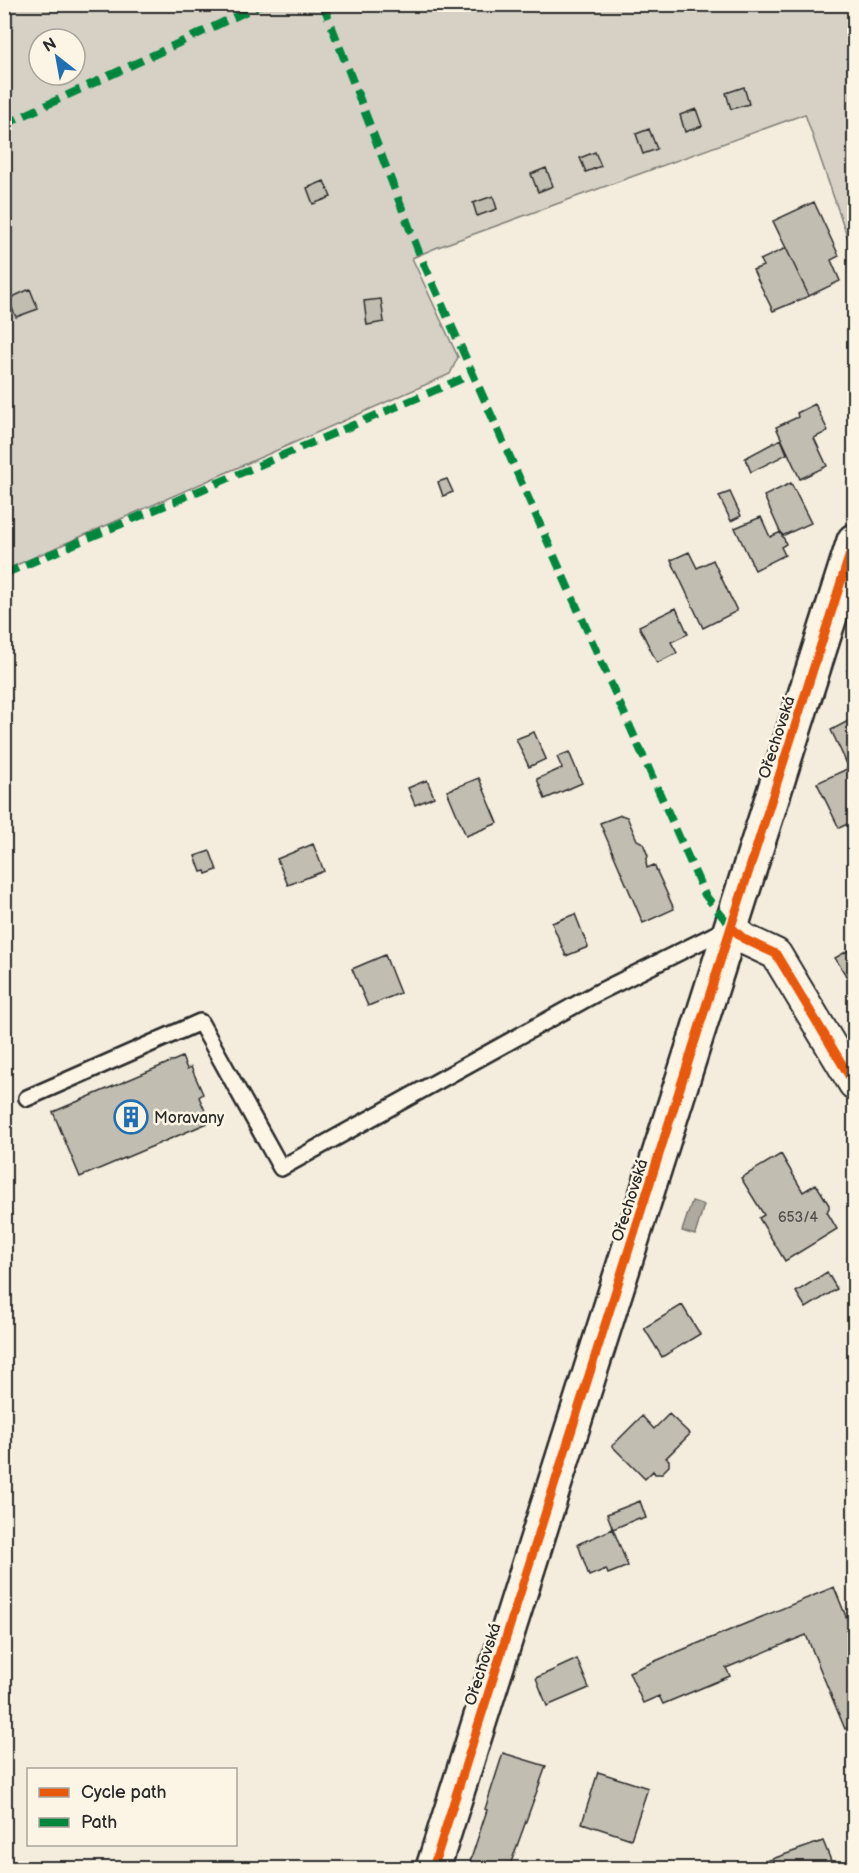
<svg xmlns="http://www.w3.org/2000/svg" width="859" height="1873" font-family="'Balsamiq Sans',sans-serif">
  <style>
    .green { fill: #d6d1c4; stroke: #807e78; stroke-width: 1.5; fill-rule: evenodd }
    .water { fill: #afaaa0; stroke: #7a7771; stroke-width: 1.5 }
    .building { fill: #c2bdb1; stroke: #2b2b2b; stroke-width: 1.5 }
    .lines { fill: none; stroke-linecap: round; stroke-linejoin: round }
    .service-casing { stroke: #2b2b2b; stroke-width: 20 }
    .minor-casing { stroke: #2b2b2b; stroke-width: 34 }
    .tertiary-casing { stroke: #2b2b2b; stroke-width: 38 }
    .service { stroke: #fcf5e5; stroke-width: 15 }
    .minor { stroke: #fcf5e5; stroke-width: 30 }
    .tertiary { stroke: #fcf5e5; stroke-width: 33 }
    .quiet { stroke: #00873e; stroke-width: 8; stroke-dasharray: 15 8; stroke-linecap: butt }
    .cycleway-casing { stroke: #fcf5e5; stroke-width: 13 }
    .cycleway { stroke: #e8590c; stroke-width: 9 }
    .labels { text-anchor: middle; stroke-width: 5; stroke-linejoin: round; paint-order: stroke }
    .number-label { font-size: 14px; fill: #51504c }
    .street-label { font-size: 16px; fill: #2b2b2b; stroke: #fcf5e5 }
    .poi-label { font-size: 16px; fill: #2b2b2b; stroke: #fcf5e5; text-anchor: start }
  </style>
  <rect width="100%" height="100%" fill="#f4edde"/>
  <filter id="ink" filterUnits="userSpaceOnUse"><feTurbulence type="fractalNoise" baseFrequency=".0167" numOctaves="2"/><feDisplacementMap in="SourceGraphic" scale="12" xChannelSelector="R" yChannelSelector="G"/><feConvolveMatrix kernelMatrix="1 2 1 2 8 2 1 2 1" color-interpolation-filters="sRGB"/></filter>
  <g filter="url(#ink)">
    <path class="green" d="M5,5h849v251l-49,-142 -367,133 -26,11 46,99 -8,17 -445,196zM39,39h36v36h-36z"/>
    <path class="water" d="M692,1201l12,4 -9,30 -13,-4z"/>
    <path class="building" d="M744,87l5,17 -18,5 -5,-16z
      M696,109l6,17 -17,6 -5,-17z
      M649,129l8,20 -14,5 -7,-20z
      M595,152l6,14 -15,6 -6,-14z
      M546,168l7,18 -15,6 -7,-18z
      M324,181l7,16 -18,7 -6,-16z
      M493,196l4,13 -20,7 -4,-13z
      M814,202l25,54 -8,4 9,21 -31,15 -36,-75z
      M786,248l23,48 -36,15 -20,-41 10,-4 -3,-6z
      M30,289l8,20 -22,8 -8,-18z
      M381,299l3,23 -17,3 -3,-24z
      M815,404l13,27 -14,7 13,28 -27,13 -24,-52 22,-10 -1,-4z
      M781,439l6,15 -36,18 -6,-14z
      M447,479l6,13 -10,4 -5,-14z
      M791,483l20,40 -29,13 -18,-40z
      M730,492l11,24 -10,5 -12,-25z
      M761,517l9,20 11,-5 5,12 -5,3 4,8 -30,15 -20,-42z
      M689,552l8,16 16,-8 24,51 -34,17 -32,-68z
      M676,608l12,26 -17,8 6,11 -20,10 -18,-37z
      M854,662v23l-7,-15 5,-2 -2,-4z
      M854,718v42l-7,4 -16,-34z
      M534,732l12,27 -17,8 -13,-28z
      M569,752l13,31 -37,16 -8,-20 25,-11 -5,-11z
      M849,768l5,11v42l-15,7 -22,-45z
      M479,778l19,45 -32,13 -19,-45z
      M427,780l7,17 -19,8 -7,-17z
      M621,815l6,2 10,23 6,3 5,13 -2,6 1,6 7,-3 20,44 -31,14 -43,-100z
      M313,844l11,27 -36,14 -11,-26z
      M210,851l7,19 -11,4 -1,-3 -4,1 -6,-16z
      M575,914l13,33 -22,9 -14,-33z
      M849,950l5,10v19l-4,3 -15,-24z
      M385,955l15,38 -32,13 -16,-37z
      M182,1057l5,12 4,-2 12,27 -4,3 11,25 -130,55 -27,-65z
      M781,1154l22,38 13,-8 13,21v3l-2,4 10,17 -52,32 -26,-43 5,-3 -23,-37z
      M827,1272l10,17 -31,19 -10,-16z
      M682,1305l18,29 -38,23 -18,-29z
      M669,1414l21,20 -24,24 3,2v6l-8,8h-6l-2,-3 -8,8 -33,-33 30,-30 12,13z
      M640,1501l6,17 -6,2 -1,-2 -26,11 -6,-15z
      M613,1529l15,37 -20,8 -2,-5 -17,7 -11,-32z
      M834,1587l20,49v89l-9,4 -39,-94 -80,33 4,8 -67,28 -4,-8 -16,7 -14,-31z
      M577,1659l12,29 -42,18 -11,-28z
      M503,1753l43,13 -37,102h-41l19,-58 -2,-1z
      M598,1772l50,16 -17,51 -49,-16z
      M823,1841l11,27h-87z"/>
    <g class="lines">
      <defs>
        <path id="service" d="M27,1098l173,-76 81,146 314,-174 133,-66"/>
        <path id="minor" d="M731,927l13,12 32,15 78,130"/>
        <path id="tertiary" d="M433,1868l298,-941 123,-386"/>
      </defs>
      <use href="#service" class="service-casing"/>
      <use href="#minor" class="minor-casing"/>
      <use href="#tertiary" class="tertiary-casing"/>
      <use href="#service" class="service"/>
      <use href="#minor" class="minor"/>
      <use href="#tertiary" class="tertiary"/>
      <path class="quiet" d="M323,4l97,251 285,640 26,32
        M4,125l258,-121
        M4,574l469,-200"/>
      <defs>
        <path id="cycleway" d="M731,927l13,12 32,15 78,130
          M433,1868l298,-941 123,-386"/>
      </defs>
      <use href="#cycleway" class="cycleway-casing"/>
      <use href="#cycleway" class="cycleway"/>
    </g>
  </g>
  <defs>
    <symbol id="building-ring" viewBox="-11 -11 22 22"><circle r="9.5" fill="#fcf5e5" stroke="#1f6fb2" stroke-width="1.5"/><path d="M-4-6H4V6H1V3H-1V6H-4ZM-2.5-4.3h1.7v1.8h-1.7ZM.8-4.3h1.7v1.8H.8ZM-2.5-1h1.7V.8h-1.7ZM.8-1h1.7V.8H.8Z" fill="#1f6fb2"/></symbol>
  </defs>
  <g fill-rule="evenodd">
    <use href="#building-ring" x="112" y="1098" width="38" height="38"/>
  </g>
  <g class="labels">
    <g class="number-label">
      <text x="798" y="1222">653/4</text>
    </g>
    <g class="street-label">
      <text transform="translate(776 737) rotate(-72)" y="6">Ořechovská</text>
      <text transform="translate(629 1200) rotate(-72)" y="6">Ořechovská</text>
      <text transform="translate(482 1664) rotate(-72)" y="6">Ořechovská</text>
    </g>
    <g class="poi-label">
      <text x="154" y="1123">Moravany</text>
    </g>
  </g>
  <rect width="859" height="1873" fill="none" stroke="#fcf5e5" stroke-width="24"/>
  <rect x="12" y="12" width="835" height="1849" fill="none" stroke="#2b2b2b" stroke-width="2" filter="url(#ink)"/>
  <rect x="27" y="1768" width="210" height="78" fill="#fcf5e5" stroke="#a8a49b" stroke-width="1.5"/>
  <rect x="39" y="1788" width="30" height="9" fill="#e8590c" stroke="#a8a49b" stroke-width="1.5"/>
  <text x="81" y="1798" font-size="18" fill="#2b2b2b">Cycle path</text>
  <rect x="39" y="1818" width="30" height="9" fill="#00873e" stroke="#a8a49b" stroke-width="1.5"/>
  <text x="81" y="1828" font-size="18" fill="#2b2b2b">Path</text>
  <g transform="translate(57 57) rotate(329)"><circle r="28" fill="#fcf5e5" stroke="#a8a49b" stroke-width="1.5"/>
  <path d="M0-4.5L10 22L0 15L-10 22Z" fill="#1f6fb2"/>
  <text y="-9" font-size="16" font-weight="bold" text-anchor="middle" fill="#2b2b2b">N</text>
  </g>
</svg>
